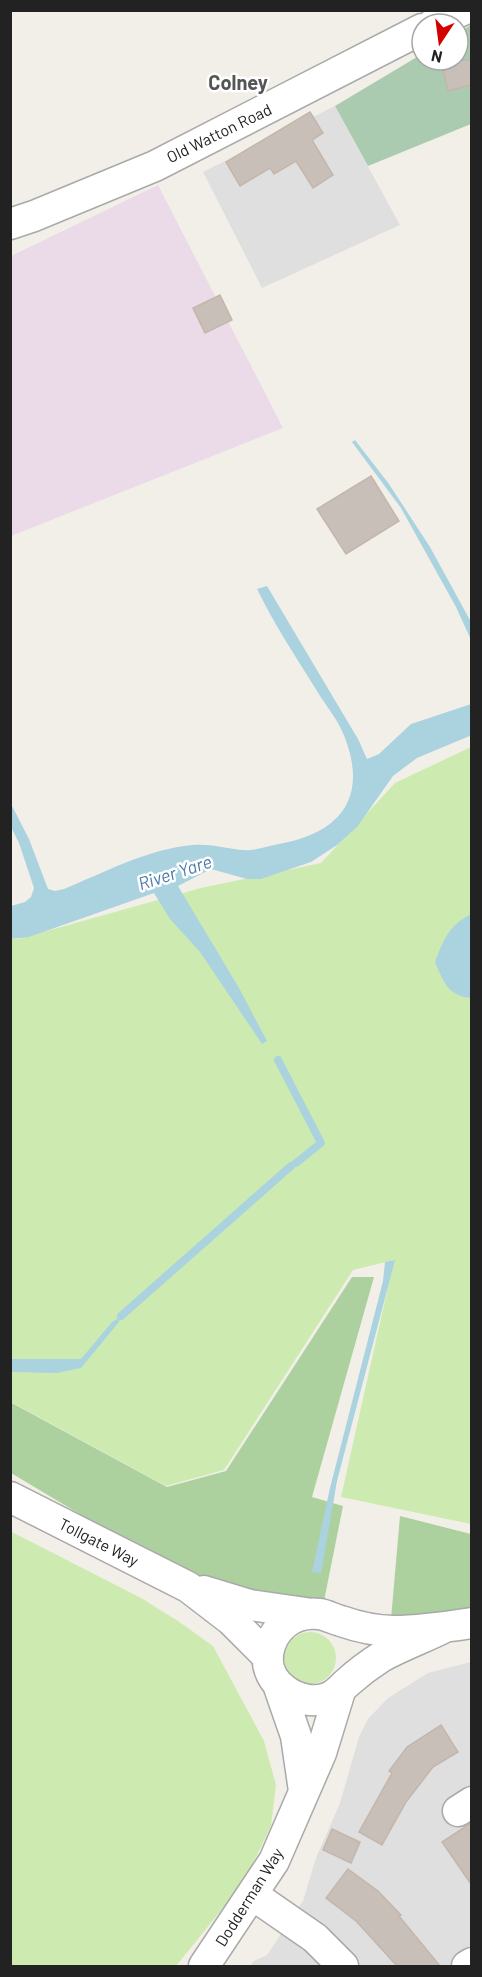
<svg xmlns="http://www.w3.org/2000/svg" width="482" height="1977" font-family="Barlow,sans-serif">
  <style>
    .residential { fill: #e0dfdf }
    .industrial { fill: #ebdbe8 }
    .grass { fill: #cdebb0 }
    .forest { fill: #add19e }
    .cemetery { fill: #aacbaf }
    .water { fill: #aad3df }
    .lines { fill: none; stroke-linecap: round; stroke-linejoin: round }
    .stream { stroke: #aad3df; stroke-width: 8 }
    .building { fill: #c7bfb8; stroke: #c4b6ab; stroke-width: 1.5 }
    .minor-casing { stroke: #a9a9a9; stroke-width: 33 }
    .minor { stroke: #fff; stroke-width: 30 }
    .labels { text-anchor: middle; stroke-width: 5; stroke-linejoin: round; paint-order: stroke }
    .street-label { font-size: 16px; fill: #222; stroke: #fff }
    .water-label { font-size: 18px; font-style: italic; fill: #4a7aab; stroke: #fff }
    .quarter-label { font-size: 20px; font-weight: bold; fill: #555; stroke: #fff }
  </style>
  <rect width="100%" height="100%" fill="#f2efe9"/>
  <path class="residential" d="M335,106l65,119 -138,63 -59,-116z
    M471,1662v304h-221l4,-5 13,-6 36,-54 13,-43 24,-55 19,-66 9,-18 20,-21 40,-25z"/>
  <path class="industrial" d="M158,185l125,243 -272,108v-280z"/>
  <path class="grass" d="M471,747v777l-130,-27 53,-237 -41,10 -129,200 -58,16 -155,-84 -1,-463h8l183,-51 120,-25 74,-80z
    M10,1531l131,67 37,23 35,25 51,95 12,44 -5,41 -27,56 -68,84h-165z
    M284 1658a26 26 0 1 1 52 0a26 26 0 1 1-52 0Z"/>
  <path class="forest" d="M352,1277h22l-62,220 31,9 -19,95c-36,-4 -74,-5 -108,-18 -73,-28 -139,-71 -205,-110l-1,-71 157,85 59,-16z
    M400,1516l71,18v75l-80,10z"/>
  <path class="cemetery" d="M471,25v99l-103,42 -33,-60 87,-52v6h36v-27z"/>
  <path class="water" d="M355,440l34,44 41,63 41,75v18l-15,-33 -55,-99 -49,-66z
    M267,586l91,153 9,20 12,-5 32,-30 60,-20 1,31 -55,23 -24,18 -36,51 -20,18 -26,17 -50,17h-14l-36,-10 -33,17 61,102 28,53 -5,3 -62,-92 -30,-33 -16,-26 -125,44 -18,2v-33l14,-4 6,-5 3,-9 -15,-45 -8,-16 -1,-25 19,37 19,50 7,2 9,-2c39,-16 78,-37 120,-43 24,-4 37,2 59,4 11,1 25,-4 36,-6 61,-11 89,-46 66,-106 -6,-17 -19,-32 -28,-47 -21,-34 -43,-67 -60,-102z
    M471,914v84c-23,-2 -28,-17 -36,-36 9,-24 14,-36 36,-48z
    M395,1260l-58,221 -16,92 -9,-1 18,-84 53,-207 2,-19z
    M121,1316l-2,6 -38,46 -24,5 -46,-1v-13h70l31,-37z"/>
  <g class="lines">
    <path class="stream" d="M278,1060l43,83 -25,20
      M121,1316l170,-150"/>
  </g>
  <path class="building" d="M441,60h30v25l-23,6z
    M310,112l13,21 -11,7 21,35 -20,13 -17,-27 -22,13 -4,-6 -30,18 -14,-24z
    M220,295l12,25 -27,13 -12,-25z
    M371,476l28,45 -53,33 -29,-45z
    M441,1725l17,27 -25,15 -27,35 -24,43 -23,-13 33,-59 -3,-2 18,-24z
    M471,1823v61l-29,-42z
    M332,1829l28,13 -9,21 -28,-13z
    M348,1869l30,22 23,24 -2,1 41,50h-43l-41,-45 -30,-23z"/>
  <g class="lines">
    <defs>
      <path id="minor" d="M433,24l30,-14
        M10,224l24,-8 121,-50 267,-137
        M10,1497l178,90 43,33 37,37
        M204,1591l46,14 56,8
        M443,1628c-20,10 -42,18 -62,29 -11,7 -23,16 -33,25 -7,6 -12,13 -21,16 -27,10 -63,-14 -59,-44 4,-26 25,-43 51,-40 8,1 14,5 22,7 17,6 35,10 53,10 26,0 52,-4 78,-8
        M279,1687l17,49 8,55
        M458,1811l14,-9
        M253,1895l62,43 28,28
        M204,1966l70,-105 47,-108 19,-62
        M467,1966l5,-3"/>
    </defs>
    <use href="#minor" class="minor-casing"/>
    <use href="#minor" class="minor"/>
  </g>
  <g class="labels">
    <g class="street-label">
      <text transform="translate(219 133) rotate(-26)" y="6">Old Watton Road</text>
      <text transform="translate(99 1542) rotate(27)" y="6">Tollgate Way</text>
      <text transform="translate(249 1897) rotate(-58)" y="6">Dodderman Way</text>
    </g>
    <g class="water-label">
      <text transform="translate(175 873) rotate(-18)" y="6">River Yare</text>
    </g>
    <g class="quarter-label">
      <text x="238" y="90">Colney</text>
    </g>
  </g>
  <rect width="482" height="1977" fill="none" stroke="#222222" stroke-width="24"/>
  <g transform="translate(440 42) rotate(193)"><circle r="28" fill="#ffffff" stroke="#a7a7a7" stroke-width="1.5"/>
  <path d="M0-4.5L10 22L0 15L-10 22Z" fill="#d40000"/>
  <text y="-9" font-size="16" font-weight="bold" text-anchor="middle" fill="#222222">N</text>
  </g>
</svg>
